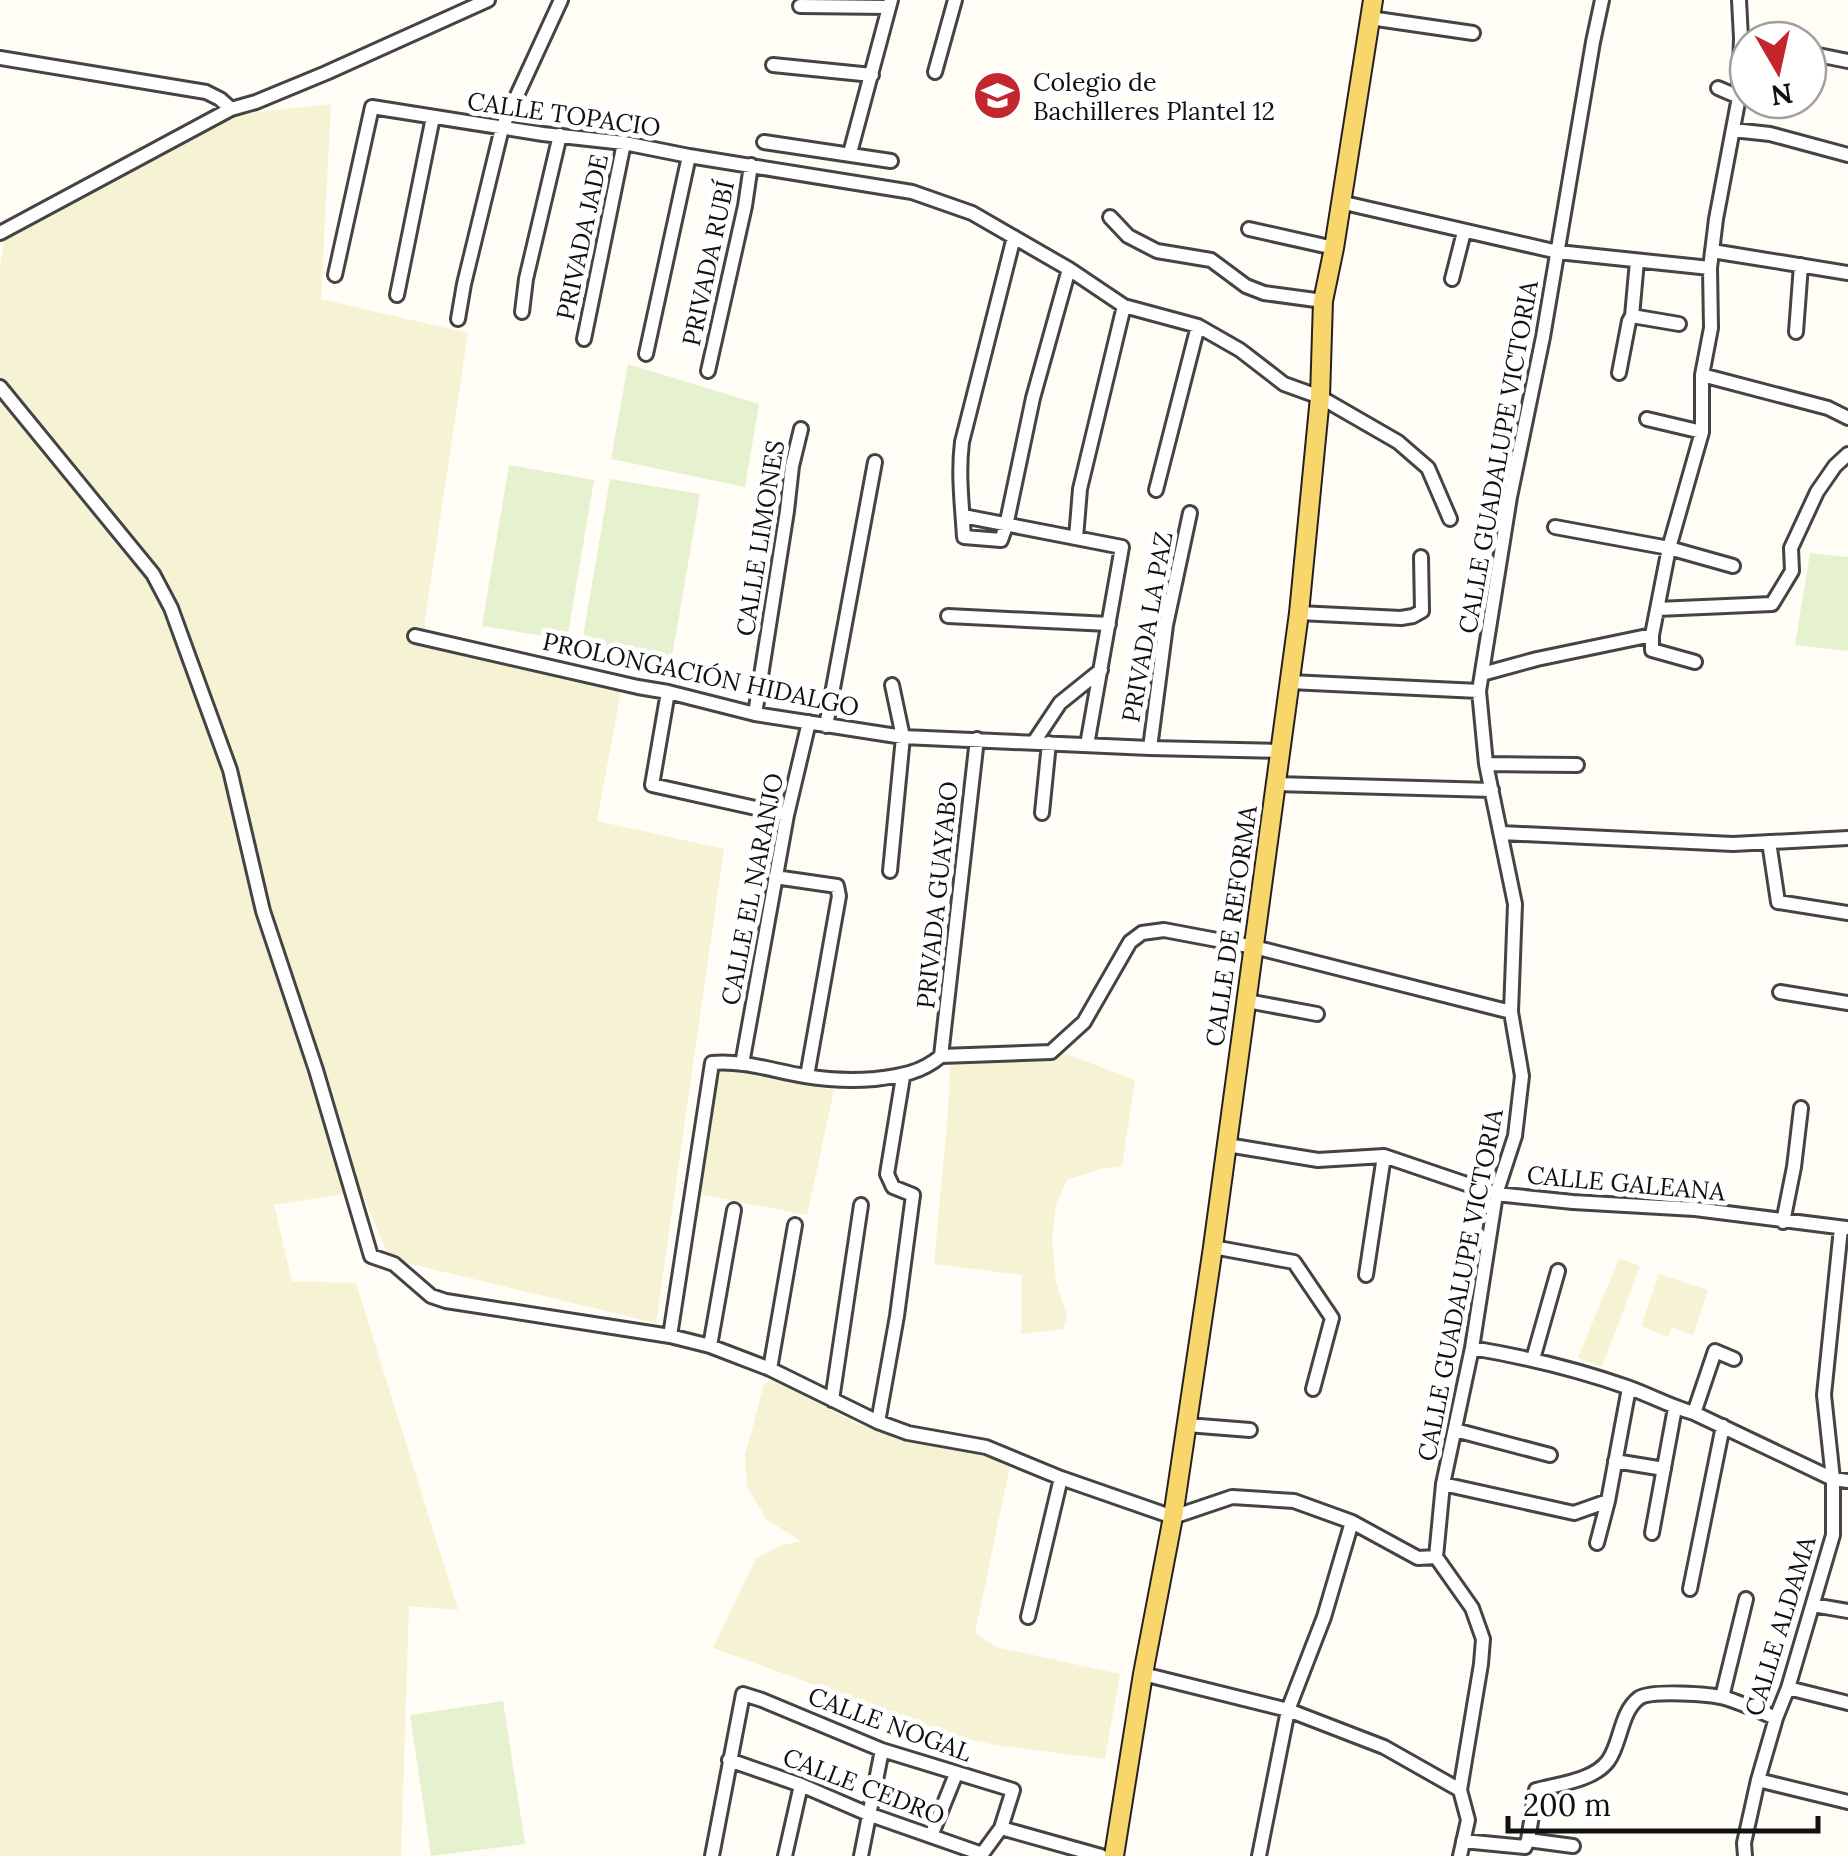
<svg xmlns="http://www.w3.org/2000/svg" width="1848" height="1856" font-family="Lora,serif">
  <style>
    .farmland { fill: #f6f3d4 }
    .pitch { fill: #e6f2cf }
    .lines { fill: none; stroke-linecap: round; stroke-linejoin: round }
    .minor-casing { stroke: #444; stroke-width: 18 }
    .major-casing { stroke: #222; stroke-width: 22 }
    .minor { stroke: #fff; stroke-width: 12 }
    .major { stroke: #f9d66b; stroke-width: 18 }
    .labels { text-anchor: middle; stroke-width: 10; stroke-linejoin: round; paint-order: stroke }
    .poi-label { font-size: 25px; fill: #111; stroke: #fff; text-anchor: start }
    .street-label { font-size: 25px; fill: #111; stroke: #fff }
  </style>
  <rect width="100%" height="100%" fill="#fffdf5"/>
  <path class="farmland" d="M331,104l-10,195 147,34 -47,313 200,45 -24,130 127,28 -68,474 -266,-64 -29,-68 -87,14 18,76 64,2 102,327 -49,-4 -8,250h-401v-1588l4,-30 218,-122z
    M1061,1052l74,28 -13,86 -22,3 -33,11 -11,24 -4,35 4,43 11,34 -4,13 -42,5 1,-59 -88,-11 14,-152 2,-52 60,-2 34,2z
    M714,1068l120,22 -27,125 -114,-22z
    M1619,1258l21,8 -38,101 -24,-9z
    M1659,1274l49,16 -15,45 -21,-8 -4,10 -27,-11z
    M773,1380l87,45 110,25 40,16 -35,167 21,14 124,27 -15,85 -110,-14 -74,-16 -98,-41 -110,-40 43,-90 24,-12 21,-5 -34,-21 -20,-33 -2,-32 19,-71z"/>
  <path class="pitch" d="M628,364l131,40 -14,83 -134,-28z
    M509,465l85,15 -27,160 -85,-14z
    M610,479l90,15 -28,163 -90,-15z
    M1810,553l38,4v94l-53,-6z
    M503,1701l22,143 -94,12 -21,-141z"/>
  <g class="lines">
    <defs>
      <path id="minor" d="M800,6l89,1
        M1370,18l103,15
        M1808,53l40,8
        M0,58l206,34 14,7 11,10
        M773,65l99,10
        M935,72l20,-72
        M1718,88l21,9
        M1733,130l37,4 78,21
        M764,142l127,19
        M850,153l41,-153
        M1340,202l218,50 152,16
        M1110,217l18,19 29,15 54,9 35,26 18,7 59,8
        M1249,229l85,19
        M0,233l231,-124 25,-7 70,-29 162,-73
        M1014,237l-52,205c-4,32 0,62 2,95l37,3 5,-14 27,-128 36,-129
        M1712,251l136,22
        M1637,261l-5,55 47,8
        M335,275l37,-168 171,27 81,9 65,13 223,36 60,21 97,56 55,37 74,20 42,24 44,34 36,13 78,45 30,26 22,51
        M1452,279l12,-47
        M397,295l36,-178
        M522,312l4,-33 34,-144
        M458,319l6,-35 38,-156 59,-128
        M1796,332l5,-67
        M584,339l40,-196
        M646,354l43,-198
        M708,371l37,-165 6,-41
        M1619,373l10,-52 3,-5
        M1702,375l126,33 20,10
        M0,387l153,187 18,34 59,162 33,141 53,159 55,186 23,8 37,32 15,5 224,35 40,10 60,23 108,53 30,11 78,14 75,31 112,39 59,-20 62,4 58,21 66,36 18,-1
        M1647,419l55,13
        M1156,490l42,-164
        M963,516l159,31 -35,198
        M1555,527l114,21 64,18
        M1076,538l4,-49 44,-183
        M1657,609l115,-5 20,-33 -1,-23 26,-56 18,-26 13,-12
        M1299,613l102,5 12,-2 9,-5 -1,-54
        M948,616l161,8
        M415,636l223,51 30,5 87,22 148,23 247,11 129,3
        M1695,662l-43,-12v-15l17,-87 33,-116v-57l9,-47 -1,-60 6,-49 23,-122 2,-59 -2,-38
        M1482,674l55,-15 115,-24
        M1290,682l189,9
        M668,692l-16,93 135,30
        M755,714l32,-203 5,-45 9,-37
        M826,726l49,-264
        M1034,742l26,-39 41,-33
        M1150,748l16,-123 24,-112
        M1486,764l91,1
        M1275,784l217,6
        M1042,813l7,-70
        M1502,833l231,11 115,-6
        M1769,842l9,60 70,11
        M890,871l13,-134 -11,-52
        M775,877l62,9 2,10 -32,180
        M1780,992l68,11
        M1247,1001l70,13
        M941,1056l36,-317
        M742,1064l45,-249 22,-93
        M1227,1145l91,15 66,-4 112,38 77,8 122,7 151,19
        M1783,1222l11,-55 7,-59
        M1213,1247l81,15 38,56 -19,71
        M1366,1275l18,-119
        M670,1336l42,-273c31,-3 62,8 93,13 24,4 46,5 70,3 25,-3 46,-6 66,-23l110,-4 33,-30 46,-80 12,-9 22,-3 90,17 257,65
        M710,1346l24,-136
        M1472,1348c53,9 104,21 155,39 23,8 44,20 67,26l139,66 15,2
        M1533,1359l25,-88
        M770,1369l25,-144
        M832,1400l29,-195
        M1694,1413l21,-62 19,8
        M878,1422l19,-106 16,-121 -20,-8 -6,-13 16,-97
        M1187,1425l63,5
        M1455,1430l95,25
        M1615,1461l49,8
        M1443,1484l131,29 34,-12
        M1652,1533l23,-125
        M1597,1543l11,-42 21,-113
        M1690,1589l33,-163
        M1813,1605l35,6
        M1028,1617l33,-139
        M1143,1674l145,36 96,37 76,43
        M1788,1688l60,15
        M1722,1697l24,-98
        M1758,1780l90,22
        M1001,1828l100,28
        M931,1836l25,-62
        M1528,1840l8,-50c22,-6 57,-9 72,-29 13,-17 12,-49 31,-63 12,-8 71,-4 86,0 17,5 34,13 51,20
        M1463,1841l62,6 3,-7 45,6
        M712,1856l31,-162 19,6 120,50 131,40 -12,38 -19,26 -114,-40 -67,-29 -72,-25
        M785,1856l16,-71
        M861,1856l21,-106
        M1259,1856l29,-146 36,-93 28,-95
        M1460,1856l8,-36 -8,-30 21,-126 2,-25 -11,-31 -36,-51 7,-73 29,-136 24,-154 19,-58 7,-60 -11,-64 4,-108 -29,-140 -7,-73 31,-194 33,-160 50,-295 9,-42
        M1745,1856l-1,-13 14,-63 18,-62 12,-30 45,-153v-56l-9,-84 17,-167"/>
      <path id="major" d="M1114,1856l29,-182 30,-157 40,-270 86,-634 21,-216 3,-96 11,-53 39,-248"/>
    </defs>
    <use href="#minor" class="minor-casing"/>
    <use href="#major" class="major-casing"/>
    <use href="#minor" class="minor"/>
    <use href="#major" class="major"/>
  </g>
  <defs>
    <symbol id="school-disc" viewBox="-11 -11 22 22"><circle r="9.5" fill="#c4262e" stroke="#fff"/><path d="M0-5L7-2L0 1L-7-2ZM-4 1L0 2.5L4 1V4Q0 6-4 4Z" fill="#fff"/></symbol>
  </defs>
  <g fill-rule="evenodd">
    <use href="#school-disc" x="970" y="68" width="55" height="55"/>
  </g>
  <g class="labels">
    <g class="poi-label">
      <text x="1033" y="91">Colegio de<tspan x="1033" dy="29">Bachilleres Plantel 12</tspan></text>
    </g>
    <g class="street-label">
      <text transform="translate(564 114) rotate(8)" y="9">CALLE TOPACIO</text>
      <text transform="translate(582 237) rotate(-78)" y="9">PRIVADA JADE</text>
      <text transform="translate(708 263) rotate(-78)" y="9">PRIVADA RUBÍ</text>
      <text transform="translate(1498 457) rotate(-80)" y="9">CALLE GUADALUPE VICTORIA</text>
      <text transform="translate(760 538) rotate(-81)" y="9">CALLE LIMONES</text>
      <text transform="translate(1147 627) rotate(-80)" y="9">PRIVADA LA PAZ</text>
      <text transform="translate(701 674) rotate(12)" y="9">PROLONGACIÓN HIDALGO</text>
      <text transform="translate(752 889) rotate(-79)" y="9">CALLE EL NARANJO</text>
      <text transform="translate(937 895) rotate(-84)" y="9">PRIVADA GUAYABO</text>
      <text transform="translate(1231 926) rotate(-82)" y="9">CALLE DE REFORMA</text>
      <text transform="translate(1626 1183) rotate(5)" y="9">CALLE GALEANA</text>
      <text transform="translate(1460 1285) rotate(-79)" y="9">CALLE GUADALUPE VICTORIA</text>
      <text transform="translate(1780 1626) rotate(-73)" y="9">CALLE ALDAMA</text>
      <text transform="translate(890 1724) rotate(20)" y="9">CALLE NOGAL</text>
      <text transform="translate(864 1786) rotate(21)" y="9">CALLE CEDRO</text>
    </g>
  </g>
  <g transform="translate(1778 70) rotate(171)"><circle r="48" fill="#ffffff" stroke="#a0a0a0" stroke-width="2.5"/>
  <path d="M0-8L18 38L0 25L-18 38Z" fill="#c4262e"/>
  <text y="-15" font-size="28" font-weight="bold" text-anchor="middle" fill="#111111">N</text>
  </g>
  <path d="M1508 1816v15h310v-15" fill="none" stroke="#111111" stroke-width="5"/>
  <text x="1523" y="1816" font-size="30" fill="#111111" stroke="#ffffff" stroke-width="8" paint-order="stroke">200 m</text>
</svg>
